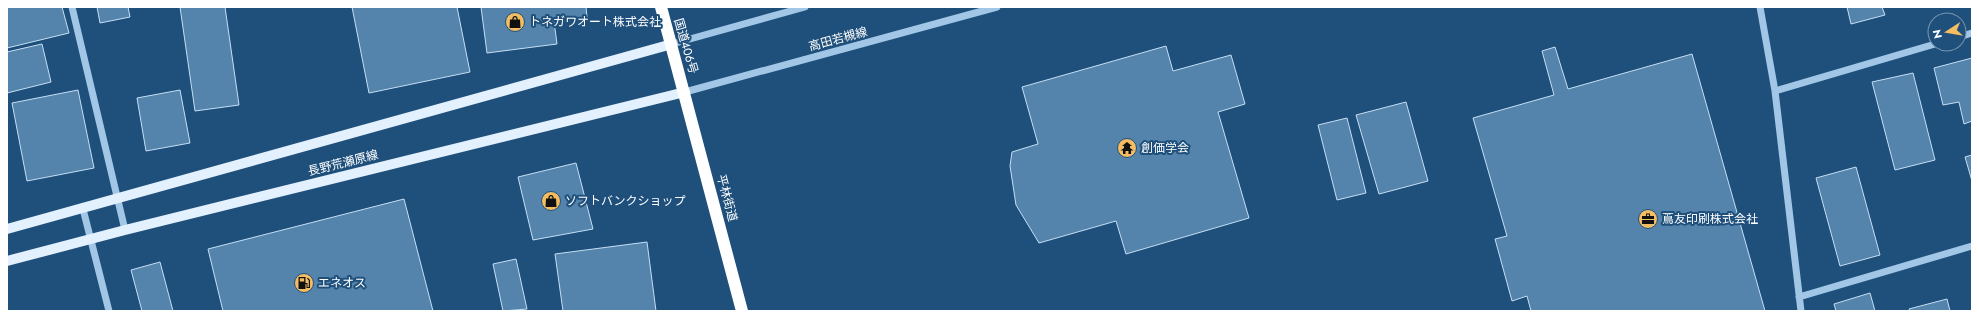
<svg xmlns="http://www.w3.org/2000/svg" width="1979" height="318" font-family="Jost,'Noto Sans JP',sans-serif">
  <style>
    .building { fill: #5483ab; stroke: #c5dff5 }
    .lines { fill: none; stroke-linecap: round; stroke-linejoin: round }
    .minor { stroke: #a2c7e6; stroke-width: 7 }
    .major { stroke: #e3f0fd; stroke-width: 10 }
    .highway { stroke: #fff; stroke-width: 12 }
    .labels { text-anchor: middle; stroke-width: 4; stroke-linejoin: round; paint-order: stroke }
    .poi-label { font-size: 12px; fill: #fff; stroke: #1f507c; text-anchor: start }
    .street-label { font-size: 12px; fill: #fff; stroke: #1f507c }
  </style>
  <rect width="100%" height="100%" fill="#1f507c"/>
  <path class="building" d="M7,7h55l7,26 -62,15z
    M97,7h31l2,10 -30,6z
    M180,7h45l14,98 -44,6z
    M352,7h105l13,65 -101,21z
    M481,7h105l1,10 -33,4 3,23 -70,9z
    M1847,7h35l3,8 -34,9z
    M42,44l9,38 -44,11v-41z
    M1166,46l7,25 58,-16 14,49 -27,8 31,106 -123,36 -10,-33 -77,22 -23,-38 -6,-39 2,-14 26,-8 -16,-57z
    M1555,47l13,42 124,-35 73,257h-234l-4,-15 -15,5 -17,-62 12,-3 -34,-118 81,-23 -12,-44z
    M1972,58v63l-8,3 -5,-22 -16,3 -9,-37z
    M1913,73l22,87 -40,10 -23,-88z
    M78,90l16,78 -67,13 -15,-78z
    M180,90l10,53 -44,8 -9,-53z
    M1406,102l22,79 -49,13 -23,-79z
    M1347,118l19,75 -29,7 -19,-75z
    M1972,155v26l-7,-24z
    M576,163l17,66 -60,11 -15,-63z
    M1856,167l24,88 -40,11 -24,-88z
    M404,199l29,112h-210l-15,-62z
    M647,242l9,69h-93l-8,-57z
    M516,259l11,50 -24,2 -10,-47z
    M160,262l13,49h-31l-11,-41z
    M1870,293l5,18h-39l-2,-7z
    M1947,299l3,12h-40l-1,-2z"/>
  <g class="lines">
    <path class="minor" d="M72,7l53,223
      M1760,7l15,84 26,220
      M1959,37l13,-4
      M672,44l133,-37
      M1775,91l160,-47
      M685,92l312,-85
      M83,209l26,102
      M1799,297l173,-51"/>
    <path class="major" d="M7,229l665,-185
      M7,261l118,-31 560,-138"/>
    <path class="highway" d="M661,7l81,304"/>
  </g>
  <defs>
    <symbol id="shop-disc" viewBox="-11 -11 22 22"><circle r="9.5" fill="#f4bd62" stroke="#1f507c"/><path d="M-5-2.5h2.3a2.7 3.5 0 0 1 5.4 0H5L5.5 6h-11ZM-1.5-2.5h3a1.5 2.3 0 0 0-3 0Z" fill="#111"/></symbol>
    <symbol id="temple-disc" viewBox="-11 -11 22 22"><circle r="9.5" fill="#f4bd62" stroke="#1f507c"/><path d="M0-6L5-2H3V0L6.5 2.5H4V6H1.5V3h-3V6H-4V2.5H-6.5L-3 0V-2H-5Z" fill="#111"/></symbol>
    <symbol id="office-disc" viewBox="-11 -11 22 22"><circle r="9.5" fill="#f4bd62" stroke="#1f507c"/><path d="M-6-3h4V-5.5h4V-3h4V5H-6ZM-1-4.5V-3h2v-1.5ZM-6 0V1H6V0Z" fill="#111"/></symbol>
    <symbol id="fuel-disc" viewBox="-11 -11 22 22"><circle r="9.5" fill="#f4bd62" stroke="#1f507c"/><path d="M-5.5-6h7V0h2V4h1.3V-2.5L3-4.5l.8-.8L6-3V5H2.5V1h-1V6h-7ZM-4.2-4.7v3.2H.2V-4.7Z" fill="#111"/></symbol>
  </defs>
  <g fill-rule="evenodd">
    <use href="#shop-disc" x="504" y="11" width="22" height="22"/>
    <use href="#temple-disc" x="1116" y="137" width="22" height="22"/>
    <use href="#shop-disc" x="540" y="190" width="22" height="22"/>
    <use href="#office-disc" x="1637" y="208" width="22" height="22"/>
    <use href="#fuel-disc" x="293" y="272" width="22" height="22"/>
  </g>
  <g class="labels">
    <g class="poi-label">
      <text x="529" y="26">トネガワオート株式会社</text>
      <text x="1141" y="152">創価学会</text>
      <text x="565" y="205">ソフトバンクショップ</text>
      <text x="1662" y="223">蔦友印刷株式会社</text>
      <text x="318" y="287">エネオス</text>
    </g>
    <g class="street-label">
      <text transform="translate(838 39) rotate(-15)" y="4">高田若槻線</text>
      <text transform="translate(686 46) rotate(74)" y="4">国道406号</text>
      <text transform="translate(343 163) rotate(-14)" y="4">長野荒瀬原線</text>
      <text transform="translate(727 198) rotate(75)" y="4">平林街道</text>
    </g>
  </g>
  <rect width="1979" height="318" fill="none" stroke="#ffffff" stroke-width="16"/>
  <g transform="translate(1947 32) rotate(258)"><circle r="19" fill="#1f507c" stroke="#7996b0"/>
  <path d="M0-3L7 15L0 10L-7 15Z" fill="#f4bd62"/>
  <text y="-6" font-size="11" font-weight="bold" text-anchor="middle" fill="#ffffff">N</text>
  </g>
</svg>
